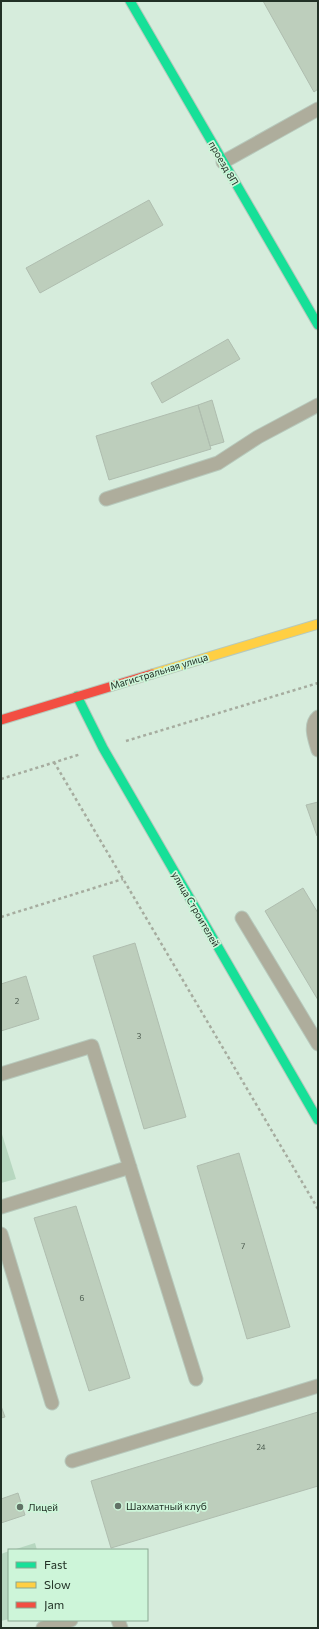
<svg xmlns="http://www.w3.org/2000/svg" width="319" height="1629" font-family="Commissioner,sans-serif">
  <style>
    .green { fill: #b7d7c0 }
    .building { fill: #bdcebc; stroke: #afbdaf }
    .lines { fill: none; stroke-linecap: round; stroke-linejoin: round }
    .lane-casing { stroke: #b7c9bc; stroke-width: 15 }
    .fast-casing { stroke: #b7c9bc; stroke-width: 11 }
    .slow-casing { stroke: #b7c9bc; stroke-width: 11 }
    .jam-casing { stroke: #b7c9bc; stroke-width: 11 }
    .path { stroke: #a6ac9f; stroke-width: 2.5; stroke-dasharray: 3 3; stroke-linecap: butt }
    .lane { stroke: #aead9c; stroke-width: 13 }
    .fast { stroke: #16e098; stroke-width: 9 }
    .slow { stroke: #ffcf43; stroke-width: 9 }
    .jam { stroke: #f24e42; stroke-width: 9 }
    .poi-dot { fill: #617266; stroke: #cdf5d9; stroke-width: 1.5 }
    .labels { text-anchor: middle; stroke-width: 3.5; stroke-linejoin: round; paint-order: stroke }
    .number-label { font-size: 8px; fill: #49584c }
    .street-label { font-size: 10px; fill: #223126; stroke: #cdf5d9 }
    .poi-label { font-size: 10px; fill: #223126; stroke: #cdf5d9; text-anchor: start }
  </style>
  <rect width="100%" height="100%" fill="#d6ecdc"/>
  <path class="green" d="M1,1131l15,48 -15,4z
    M35,1543l2,7h-24z
    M9,1551v68l-8,2v-67z"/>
  <path class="building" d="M263,1h55v88l-4,3z
    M149,200l14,25 -123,68 -14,-25z
    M228,339l12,20 -78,44 -11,-20z
    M212,400l12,42 -14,4 -12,-41z
    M198,405l13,44 -102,31 -13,-44z
    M318,802v34h-1l-11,-31z
    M303,888l15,25v87l-53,-89z
    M135,943l51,174 -42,12 -51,-173z
    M26,976l13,43 -38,12v-47z
    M239,1153l51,174 -43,12 -50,-173z
    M76,1206l54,172 -41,13 -55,-173z
    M1,1406l4,11 -4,1z
    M318,1412v74l-207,62 -20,-67z
    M18,1493l7,22 -24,8v-24z"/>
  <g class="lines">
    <defs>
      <path id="lane" d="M223,162l95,-53
        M106,499l112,-36 40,-26 60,-32
        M318,717c-9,8 -3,23 0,33
        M242,918l76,126
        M1,1074l91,-28 104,333
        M1,1207l129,-40
        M1,1234l51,169
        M72,1461l246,-75
        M118,1620l3,8
        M43,1628l28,-8"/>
      <path id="fast" d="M130,1l188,324
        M77,696l26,52 215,372"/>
      <path id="slow" d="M152,674l166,-50"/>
      <path id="jam" d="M1,720l151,-46"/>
    </defs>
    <use href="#lane" class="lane-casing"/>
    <use href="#fast" class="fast-casing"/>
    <use href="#slow" class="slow-casing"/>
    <use href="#jam" class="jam-casing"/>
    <path class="path" d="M126,741l192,-58
      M54,762l264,447
      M1,779l80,-25
      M1,917l122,-38"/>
    <use href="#lane" class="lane"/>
    <use href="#fast" class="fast"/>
    <use href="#slow" class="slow"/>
    <use href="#jam" class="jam"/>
  </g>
  <g class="poi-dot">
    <circle cx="118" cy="1506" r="4"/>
    <circle cx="20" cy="1507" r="4"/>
  </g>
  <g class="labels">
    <g class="number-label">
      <text x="17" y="1004">2</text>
      <text x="139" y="1039">3</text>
      <text x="243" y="1249">7</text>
      <text x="82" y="1301">6</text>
      <text x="261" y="1450">24</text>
    </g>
    <g class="street-label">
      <text transform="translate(224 163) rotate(60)" y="4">проезд 8П</text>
      <text transform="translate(159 671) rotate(-17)" y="4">Магистральная улица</text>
      <text transform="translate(196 909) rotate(60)" y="4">улица Строителей</text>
    </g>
    <g class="poi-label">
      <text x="126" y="1510">Шахматный клуб</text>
      <text x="28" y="1511">Лицей</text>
    </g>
  </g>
  <rect width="319" height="1629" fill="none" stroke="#223126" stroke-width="4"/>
  <rect x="8" y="1549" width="140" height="72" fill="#cdf5d9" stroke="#89a791"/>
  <rect x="16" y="1562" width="20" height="6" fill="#16e098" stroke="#89a791"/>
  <text x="44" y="1569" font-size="12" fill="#223126">Fast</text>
  <rect x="16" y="1582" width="20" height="6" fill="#ffcf43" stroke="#89a791"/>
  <text x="44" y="1589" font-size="12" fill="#223126">Slow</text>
  <rect x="16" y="1602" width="20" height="6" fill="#f24e42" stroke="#89a791"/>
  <text x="44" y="1609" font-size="12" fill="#223126">Jam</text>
</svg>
